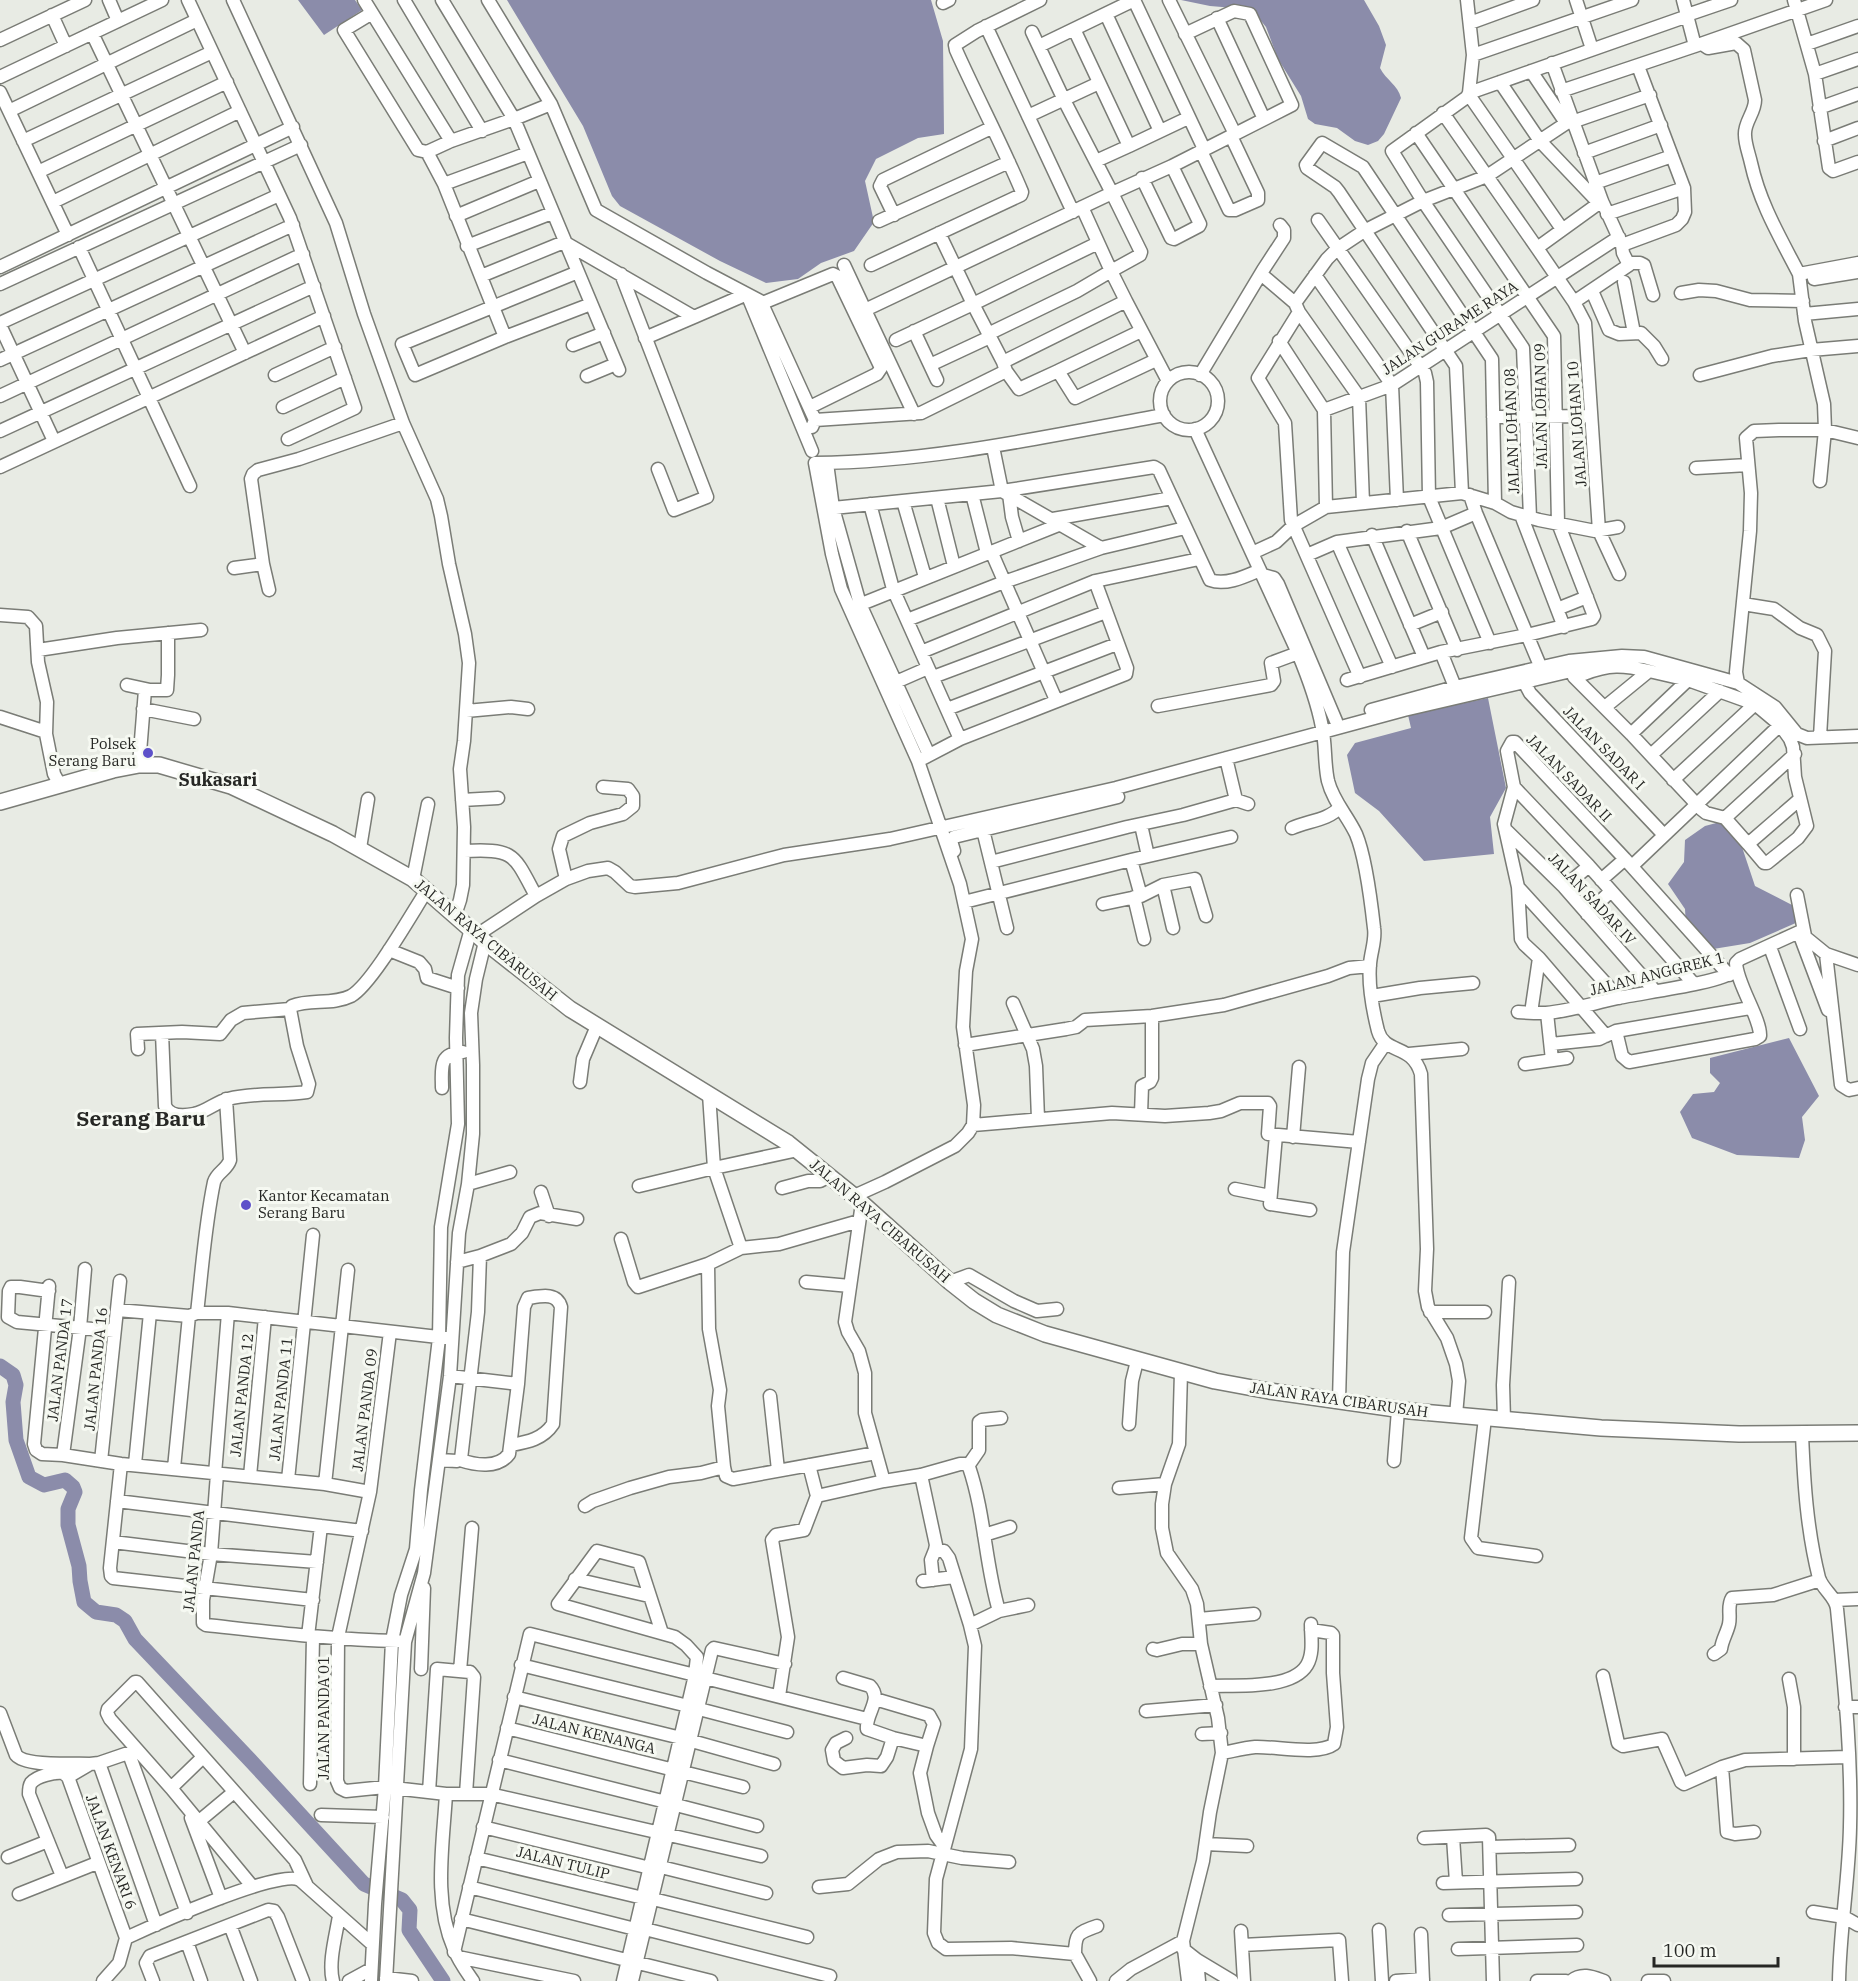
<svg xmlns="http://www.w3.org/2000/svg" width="1858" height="1981" font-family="'IBM Plex Serif',serif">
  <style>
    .water { fill: #8b8caa }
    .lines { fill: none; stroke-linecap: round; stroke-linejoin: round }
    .river { stroke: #8b8caa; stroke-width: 15 }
    .minor-casing { stroke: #7a7c76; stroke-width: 15 }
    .major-casing { stroke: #7a7c76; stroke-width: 18 }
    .minor { stroke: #fff; stroke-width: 12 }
    .major { stroke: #fff; stroke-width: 15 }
    .poi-dot { fill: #5d51c9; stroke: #f6f9f2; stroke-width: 2 }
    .labels { text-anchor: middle; stroke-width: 6; stroke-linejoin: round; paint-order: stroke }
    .street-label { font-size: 15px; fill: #262724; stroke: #f6f9f2 }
    .poi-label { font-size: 15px; fill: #262724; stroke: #f6f9f2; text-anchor: end }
    .quarter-label { font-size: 18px; font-weight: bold; fill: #262724; stroke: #f6f9f2 }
    .district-label { font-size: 21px; font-weight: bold; fill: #262724; stroke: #f6f9f2 }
  </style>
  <rect width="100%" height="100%" fill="#e8ebe4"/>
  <path class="water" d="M298,0h57l7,10 -38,25z
    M507,0h424l12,41 1,93 -26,4 -42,21 -11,22 9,41 -20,29 -33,12 -23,16 -32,4 -46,-22 -100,-55 -8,-10 -29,-70z
    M1181,0h183l15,26 7,19 -6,23c6,12 18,17 21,30l-17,36 -6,7 -10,4 -13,-4 -18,-13 -22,-4 -7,-5 -7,-23 -23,-37 -12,-32 -9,-11 -23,-8 -24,-2z
    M1488,698l18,90 -16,29 4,37 -70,7 -45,-50 -24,-18 -8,-38 8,-12 56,-15 -3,-13z
    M1720,822l19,16 16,48 39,20 4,16 -48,21 -43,7 -21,-23 -1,-18 -17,-25 16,-22 1,-22 20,-14z
    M1789,1038l30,58 -17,21 3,23 -6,18 -62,-3 -45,-17 -12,-26 13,-18 21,-2 6,-9 -10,-10v-15z"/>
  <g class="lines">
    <path class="river" d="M0,1366l13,9 3,10 -3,17 3,38 13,37 15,8 21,-5 8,7 2,5 -7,17v16l11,41 1,15 4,21 12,10 20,3 9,6 10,18 115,121 114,124 38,16 8,10 -1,20 34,51"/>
    <defs>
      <path id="minor" d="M109,0l9,21
        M188,0l102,218 65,190 -67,31
        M233,0l103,223 28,91 39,109 34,76 4,17 8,48 16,70 4,29 -5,78 -4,28 4,58 -1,58 -3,15 -5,15
        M364,0l87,141
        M404,0l78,131
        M442,0l72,119 37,-15
        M488,0l63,104 45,106 111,63 57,30
        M1169,0l66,134
        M1467,0l6,55 -4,38
        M1576,0l16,49
        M1683,0l12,46 131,-46
        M1794,0l21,74 14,94 4,3 25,-9
        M943,3l6,-3
        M372,13l-28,17 74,120 9,2 24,-11 63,-22 105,251
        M1106,14l54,117
        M52,15l14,31
        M1687,15l44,-15
        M1217,18l47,101
        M1470,23l63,-23
        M986,26l87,186
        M1074,29l55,117 -33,15
        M1032,32l32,68 48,93 60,-27 120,-61 -42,-91 -16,-3 -49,23
        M92,33l153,320
        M0,40l85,-40
        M1702,44l6,4 28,-5 8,7 11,50c0,13 -11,22 -10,35 0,9 4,19 6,28 9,41 29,74 48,111
        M1807,44l51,-18
        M1039,46l91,-44h5l69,147
        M1473,55l159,-55
        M1552,63l50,138 20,44 1,8 6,12 -55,37
        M1531,71l35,52
        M1815,74l43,-15
        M0,77l162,-77
        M1500,82l40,59 59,62
        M1561,91l134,-45
        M0,92l68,143
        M1469,95l93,134
        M1819,108l39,-14
        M9,111l188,-91
        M1443,113l94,135 37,54 11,21 14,208 20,43
        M1028,116l71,-33
        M1572,122l78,-27
        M23,141l189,-89
        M1824,141l34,-13
        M1129,146l59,-28
        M1201,151l28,59h6l23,-10v-7l-27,-57
        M427,152l17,32 61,153 86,-33
        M1584,153l77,-28
        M38,172l189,-90
        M1142,178l29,60 3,1 25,-13 1,-2 -28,-58
        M1595,183l77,-27
        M444,184l84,-31
        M53,202l187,-91
        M1607,214l77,-26
        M894,215l-14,-29 3,-6 108,-52
        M456,216l83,-35
        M1318,220l107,153 2,9 2,115 61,146
        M879,221l130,-59
        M1098,243l-125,61 30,58 3,9 13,18 39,-18 17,27 81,-38
        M1622,245l54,-20 6,-6 3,-7 -1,-24 -46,-122
        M467,246l85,-33
        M79,247l111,239
        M1537,248l65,-47
        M1629,263h11l4,2 9,30
        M844,265l21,45 247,-117 29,59 -1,3 -29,16 15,30 -123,61
        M871,265l150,-70 1,-3c-20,-48 -45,-95 -66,-142l-1,-5 22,-14 63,-31
        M0,267l293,-140
        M621,274l86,223 -33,13 -16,-41
        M1261,274l34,29 4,9 60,85 4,106
        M1315,275l77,110 5,115
        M481,276l83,-34 130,75 53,-23 65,157
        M1814,279l44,-7
        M1624,282l10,51
        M0,284l301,-139
        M1592,291l17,39 10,4 22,-1 13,13 8,13
        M1681,293l18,-3 17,1 34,9 53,1
        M1126,301l42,80
        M1295,303l32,-44 10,-10 27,-18 59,-30 64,-25 84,-56
        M865,310l49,104
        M1299,312l-41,66 27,45 6,97 69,157
        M1804,314l54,-5
        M0,323l279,-128
        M0,325l54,116
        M914,331l23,49
        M988,334l89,-43 34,-20 -29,-64
        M505,337l-90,38 -13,-31 176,-72
        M645,338l49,-21
        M896,340l77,-36 -34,-71
        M1279,341l45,69 2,97
        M573,345l31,-12
        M0,360l293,-135
        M930,365l60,-28
        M1058,371l83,-40
        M1160 401a29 29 0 1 1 58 0a29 29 0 1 1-58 0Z
        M275,375l60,-28
        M1200,375l63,-105 21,-32v-8l-4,-5
        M1700,375l72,-19 39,-6 47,-4
        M587,376l29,-12
        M0,396l303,-142
        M283,407l62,-29
        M810,407l67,-33 4,-6 -44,-92 -4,-2 -68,28 -2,4 52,114
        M1324,410l68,-25 227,-148
        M1493,417l97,-1
        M812,427l3,-7 106,-7 85,-42
        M1195,429l103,224c10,24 19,48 24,74 4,17 2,36 6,54 5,20 19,34 28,53 10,24 15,67 18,94 2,12 -3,23 -4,36 -2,21 3,47 8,67 7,24 34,12 43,43l6,175 -2,42 3,16 19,31 9,26 3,17 -3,34
        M0,431l314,-145
        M993,447l9,44 99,57
        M827,463l6,45 27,96 69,151
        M0,467l324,-151
        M1696,468l52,-3
        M1820,481l5,-51 -1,-26 -19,-83 -6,-47 59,-11
        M1462,493l-6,-127 -117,-174 -4,-5 -28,-19 -1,-3 16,-22 41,24 129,192 3,144
        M972,494l15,59
        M1009,494l3,23 7,24
        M1470,495l6,18 65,155
        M937,498l17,68
        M903,501l22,76
        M870,504l23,85 67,150
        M833,508l169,-17 152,-24 5,3 51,110c16,6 36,-4 50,-10
        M1521,515l43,112
        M1530,517l-7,-169 -100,-147 -31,-50 75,-54 2,-4 213,-75
        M1053,519l119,-21
        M1407,531l50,119
        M1372,535l52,122
        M1337,542l55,125
        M991,551l65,149
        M1252,553l24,-11 17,-16 33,-19 136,-14 33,10 16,9 28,8 56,11 23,-4
        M1307,555l30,-13 104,-14 35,-15
        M234,568l29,-4
        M1263,575l11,3 4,6 58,137
        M269,590l-6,-26 -12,-85 2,-5 5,-4 41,-11 104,-36
        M1743,604l31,5 26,19 17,7 8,16 -5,86
        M854,607l207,-83
        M1557,609l30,-12
        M0,615l28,2 8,9 2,36 9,40 -1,32
        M907,620l97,-38 97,-34 84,-20
        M1410,625l32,-13
        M38,650l79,-12 84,-8
        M921,652l174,-71 104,-22
        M1441,652l14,35
        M1570,665l4,12 57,57 70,75 5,4 19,5 23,26 52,-45
        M1584,674c25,-10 39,-9 65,-3
        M1521,676l9,17 134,142
        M933,677l173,-65
        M1347,680l94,-28 86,-17 65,-16 2,-3 -36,-93 -4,-187 -138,-203
        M896,682l32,-14
        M1738,683l-2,-11 14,-141 1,-38 -5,-55 8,-7 25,-1h46l33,8
        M127,685l23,5h17l1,-15v-42
        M1158,706l113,-21 3,-4 -3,-18 27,-10
        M1605,707l44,-36 39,9 67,24 25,21 -148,141
        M143,709l51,10
        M947,709l170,-65
        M1371,710l84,-23 114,-26 53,-5 22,1 94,26 37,24 22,27 10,4 51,-2
        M466,711l45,-4 17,2
        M0,717l43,14 3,3 8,40 6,11
        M1631,734l57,-54
        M1651,755l69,-64
        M1226,758l10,42 12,4
        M918,761l42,-22 166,-65 1,-6 -32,-87
        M139,765l6,-75
        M1673,780l82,-76
        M1514,787l75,79 105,118
        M462,800l36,-2
        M1725,818l70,-64
        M1141,825l7,31
        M1292,828c16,-7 37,-8 48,-21
        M1505,829l59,58 91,104
        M983,830l24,98
        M1748,844l16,19h3l31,-25 9,-12 -12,-49 -2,-30 -3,-8 -10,-14
        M360,848l8,-49
        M464,851c51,-2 49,2 72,45
        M954,851l-3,-10 3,-4 164,-40
        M991,862l136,-35 56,-12 53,-15
        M413,879l15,-75
        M566,879l-7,-30 4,-13 27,-13 33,-9 10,-8v-10l-5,-7 -25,-2
        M1601,880l24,-21
        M1163,885l10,43
        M1518,887l101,111
        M1564,887l25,-21
        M1797,895l8,41
        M1141,896l22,-11 32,-6 11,37
        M1134,897l10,42
        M964,902l167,-42 100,-23
        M1103,904l38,-8 -10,-36
        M1587,914l24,-23
        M1799,933l29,77
        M477,935l59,-39 30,-17 22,-8 20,-3 7,4 15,14 5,1 43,-4 106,-28 106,-16 226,-51 288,-78 167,-39 16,-6 11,-6
        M1770,947l30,82
        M389,950l30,12 6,7 2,9 31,10
        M1826,954l15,131 8,5 9,-2
        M1372,996l48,-8 53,-5
        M1013,1003l20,46 3,17 2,53
        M1518,1012c9,1 18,1 28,1 24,-2 48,-10 72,-15 22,-5 104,-15 116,-27
        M1531,1013l8,-55
        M1547,1013l5,47
        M1616,1031l6,25 7,6 126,-23 5,-3c1,-17 -23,-52 -24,-73l4,-4 59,-27 27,22 32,11
        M162,1033l3,73c5,11 19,10 29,8 12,-2 22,-12 34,-15 26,-7 53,-3 79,-7l2,-8 -12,-38 -7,-37 2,-3c18,-7 41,-1 59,-10 21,-12 61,-83 76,-106
        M1606,1036l-67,-78 -15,-14 -3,-5 -3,-52 -14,-63 10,-37 -7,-36 5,-9h3l110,117 104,116
        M1551,1044l48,-5 17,-8 134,-23
        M965,1045l101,-16 10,-2 9,-7 67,-4 72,-11 104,-29 21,-8 21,-2
        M138,1049l-1,-15 45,-2 38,2 11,-14 12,-7 47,-4
        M1409,1054l53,-5
        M1525,1064l42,-6
        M580,1082l3,-23 14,-33
        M442,1088c0,-19 -4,-35 21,-36
        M1141,1114l1,-28 8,-4 2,-4v-62
        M973,1125l139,-12 53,3 44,-3 12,-2 19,-8h28l2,3 -2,28 91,8
        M1276,1135l-6,69 40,6
        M1293,1137l6,-70
        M468,1184l42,-12
        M639,1186l75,-18 -5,-74
        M782,1188l26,-7h12l10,-5
        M1235,1189l35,7
        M541,1192l8,24
        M854,1196l31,-14 70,-36 13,-13 5,-8 1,-20 -11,-78 3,-56 6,-32 -12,-55 -42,-123 -77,-172 -9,-35 -17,-91c118,-1 233,-27 349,-48
        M862,1203l-17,119 3,10 11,19 6,22v40l18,65 1,3 37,-6 39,-11h5l4,3c16,47 16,97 30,144l-29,14 5,21 -4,103 -35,130 -2,54 4,10 8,6 65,-1 64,6 15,27
        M621,1239l13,43 4,5 70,-23
        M741,1248l-27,-80 84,-18
        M457,1262l23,-6 31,-12 11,-11 8,-16 10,-4 37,6
        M806,1282l44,4
        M950,1282l19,-7 45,26 23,10 20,-2
        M49,1286l-15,158 2,6 6,4 21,1 58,9 204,20 45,8
        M49,1291l-29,-4h-9l-2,4 -1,26 9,5 97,9
        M117,1310l72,6
        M1430,1312h55
        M197,1313c5,-43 8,-88 17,-131 3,-10 13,-12 16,-22l-4,-61
        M390,1332l-20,160 -32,145 -1,144 3,7 6,3 39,-4 61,7h44l271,62
        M1181,1372l-2,72 -14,40 -3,20v24l5,25 25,36 5,15 4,40 17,74 4,35 -12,59 -7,49 -20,80 5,40
        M450,1376l68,8
        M770,1396l8,74
        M1339,1401l4,-149 25,-173 4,-16 13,-19
        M1485,1418l-14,120 7,10 58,8
        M1504,1420l-1,-35 6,-103
        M1129,1424l3,-43 5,-20
        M1802,1434c2,50 5,96 17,144 4,12 17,19 18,31 7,72 15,145 13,218 -1,51 -10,102 -11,154
        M63,1455l17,-127 5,-59
        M439,1460l18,1 4,-2 17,-147 2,-56
        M460,1460c15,5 38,9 49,-6l9,-70 6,-77 4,-9c13,-2 29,-6 33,9l-8,117c-10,15 -25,18 -42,21
        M101,1461l19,-180
        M1394,1461l4,-51
        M121,1464l-11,104 1,8 2,2 200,22
        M135,1464l15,-151
        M809,1465l8,31
        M968,1466l11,-16v-28l3,-2 19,-2
        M724,1467l-6,-61 2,-16 -11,-61 -1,-65 33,-16 38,-4 80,-23
        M174,1468l15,-152 8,-3h31l219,25
        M215,1474l13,-161
        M217,1474l-6,80 -8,46v23l3,2c64,7 128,15 192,16
        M921,1475l15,70 -1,5 9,1 5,7 21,67
        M250,1476l15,-159
        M288,1480l25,-245
        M325,1484l23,-214
        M1119,1488l46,-4
        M117,1501l245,30
        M585,1506l8,-5 37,-13 39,-11 32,-4 23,-6 2,9 7,3 143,-26
        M984,1535l26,-8
        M113,1542l98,12 106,8
        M575,1579l74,17
        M933,1580l-2,-20 4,-10
        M923,1581l31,-4
        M1834,1600l24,-1
        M999,1611l29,-6
        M1199,1619l55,-5
        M308,1636l13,-110
        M1153,1649l4,1 25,-6h19
        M1714,1654l7,-5c1,-9 6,-16 8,-25 2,-9 -2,-18 3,-26l41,-3 47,-15
        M521,1665l167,41
        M421,1669l3,-81
        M460,1671l12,-143
        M1603,1676l15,67 5,3 39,-7 19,43 3,2 38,-17 23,-7 103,-3
        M705,1678l162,41
        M843,1678l27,8c13,13 -5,28 -3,43l26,9 34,8 7,-22 -5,-9 -54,-16
        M1789,1679l5,28v52
        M1210,1686c26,-1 82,4 97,-21 7,-12 4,-28 4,-41
        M779,1696l9,-59 -16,-97 4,-5 28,-5 13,-34 67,-15
        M514,1697l167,41 93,26
        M1845,1707h13
        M699,1709l88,23
        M1146,1711l70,-6
        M0,1713l16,42c10,12 57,8 74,9
        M507,1728l167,42
        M1202,1734l19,-1
        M846,1738l-10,5 -4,7 2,11 9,7 24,-3 14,1 6,-9 6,-19
        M927,1746l-7,27 8,40 8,22 8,11
        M1222,1753c11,-2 22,-5 33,-6 20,-1 63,9 79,-3l3,-17 -4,-54v-38l-2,-2 -20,-3
        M129,1754l58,159
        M499,1760l167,42
        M99,1763l57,162
        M1722,1767l5,65 8,2 19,-2
        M683,1772l60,15
        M68,1777l58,161 -7,25 -16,18
        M310,1784l3,-147
        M171,1788l32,-31
        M429,1792l8,-123 33,3 4,5 -8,117
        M446,1794c-3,52 -13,107 8,155 4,11 12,22 19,32
        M676,1805l81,21
        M321,1815l62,2
        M191,1818l30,80
        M198,1822l36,-30
        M483,1827l167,41
        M1453,1837l3,45
        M1424,1838l62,-3 3,2 4,144
        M1206,1844l41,2
        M1490,1847l79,-2
        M8,1857l40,-16
        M476,1858l167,40
        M661,1867l105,26
        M62,1876l-33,-82c0,-4 0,-8 2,-11 6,-7 23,-11 32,-10l5,4 22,-13 9,-1 38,-13
        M1443,1883l133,-4
        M252,1886l-81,-98 -61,-69 -3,-6 1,-4 27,-27h2l158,178 12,26
        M469,1887l166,42
        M819,1887l29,-3 31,-25 18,-7 31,-1 34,7 47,4
        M19,1894l78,-31
        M653,1899l154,38
        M1813,1912l31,5 14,8
        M1449,1915l127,-3
        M461,1919l250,62
        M230,1925l21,56
        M645,1929l185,47
        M1379,1930l3,51
        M1241,1931l3,50
        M1421,1934l2,47
        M126,1938c26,-12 154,-70 174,-58l72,64
        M187,1942l14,39
        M1242,1945l97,-5 3,41
        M1183,1949l14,11 35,21
        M1458,1949l119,-4
        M454,1952l76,-318 165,41
        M1075,1954c0,-21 3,-21 22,-28
        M458,1957l116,24
        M1197,1960l2,21
        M386,1978l26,3
        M153,1981l-7,-18 4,-7 118,-46 6,1 4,6 25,64
        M333,1981c-5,-18 3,-46 6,-65
        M349,1981l22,-12
        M371,1981l4,-77 10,-117 7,-146 9,-46 15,-46 5,-59 18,-152 2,-111 17,-103 -2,-86 2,-63 13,-46
        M386,1981l19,-339 19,-69 26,-197 9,-143 9,-49 5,-50v-69l-2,-52 5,-34 9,-37
        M623,1981l72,-306 2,-18 -11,-12 -11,-8 -117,-33 39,-53 42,11 23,71
        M632,1981l80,-331 2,-2 71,16
        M1116,1981l15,-12 52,-28
        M1396,1981l27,-2
        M1537,1981h29
        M1571,1981c11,-9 22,-4 33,0
        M1648,1981h16"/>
      <path id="major" d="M0,802l113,-32 26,-5h20l72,21 102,48 80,45 72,63 85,67 218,134 66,53 96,86 24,19 23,14 48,19 170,47 54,10 141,20 191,17 138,6 119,-1"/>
    </defs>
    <use href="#minor" class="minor-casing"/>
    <use href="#major" class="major-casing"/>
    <use href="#minor" class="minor"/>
    <use href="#major" class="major"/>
  </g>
  <g class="poi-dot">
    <circle cx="148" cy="753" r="6"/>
    <circle cx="246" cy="1205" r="6"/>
  </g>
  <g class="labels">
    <g class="street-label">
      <text transform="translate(1450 328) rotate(-33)" y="5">JALAN GURAME RAYA</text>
      <text transform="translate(1541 406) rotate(-91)" y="5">JALAN LOHAN 09</text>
      <text transform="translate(1577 424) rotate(-94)" y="5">JALAN LOHAN 10</text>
      <text transform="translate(1512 431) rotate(-92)" y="5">JALAN LOHAN 08</text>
      <text transform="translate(1604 748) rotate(46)" y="5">JALAN SADAR I</text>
      <text transform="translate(1569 778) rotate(46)" y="5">JALAN SADAR II</text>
      <text transform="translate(1592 899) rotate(47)" y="5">JALAN SADAR IV</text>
      <text transform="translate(486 940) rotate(40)" y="5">JALAN RAYA CIBARUSAH</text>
      <text transform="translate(1657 974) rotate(-14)" y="5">JALAN ANGGREK 1</text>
      <text transform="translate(880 1221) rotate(41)" y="5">JALAN RAYA CIBARUSAH</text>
      <text transform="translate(60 1360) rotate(-83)" y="5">JALAN PANDA 17</text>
      <text transform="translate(96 1369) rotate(-84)" y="5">JALAN PANDA 16</text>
      <text transform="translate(242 1395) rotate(-84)" y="5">JALAN PANDA 12</text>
      <text transform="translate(281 1399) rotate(-84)" y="5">JALAN PANDA 11</text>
      <text transform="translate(1339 1400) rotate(8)" y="5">JALAN RAYA CIBARUSAH</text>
      <text transform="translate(365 1410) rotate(-83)" y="5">JALAN PANDA 09</text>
      <text transform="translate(194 1561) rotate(-84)" y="5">JALAN PANDA</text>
      <text transform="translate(324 1718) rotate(-90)" y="5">JALAN PANDA 01</text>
      <text transform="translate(594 1734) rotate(14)" y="5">JALAN KENANGA</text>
      <text transform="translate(111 1852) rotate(70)" y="5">JALAN KENARI 6</text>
      <text transform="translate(563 1863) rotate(14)" y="5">JALAN TULIP</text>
    </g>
    <g class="poi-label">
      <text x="136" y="749">Polsek<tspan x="136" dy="17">Serang Baru</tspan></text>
      <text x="258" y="1201" text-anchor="start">Kantor Kecamatan<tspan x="258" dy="17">Serang Baru</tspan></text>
    </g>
    <g class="quarter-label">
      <text x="218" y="786">Sukasari</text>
    </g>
    <g class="district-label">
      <text x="141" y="1126">Serang Baru</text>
    </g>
  </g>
  <path d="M1654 1957v9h124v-9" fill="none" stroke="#262724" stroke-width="3"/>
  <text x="1663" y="1957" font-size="18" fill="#262724" stroke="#f6f9f2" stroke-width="4.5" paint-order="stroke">100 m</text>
</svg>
